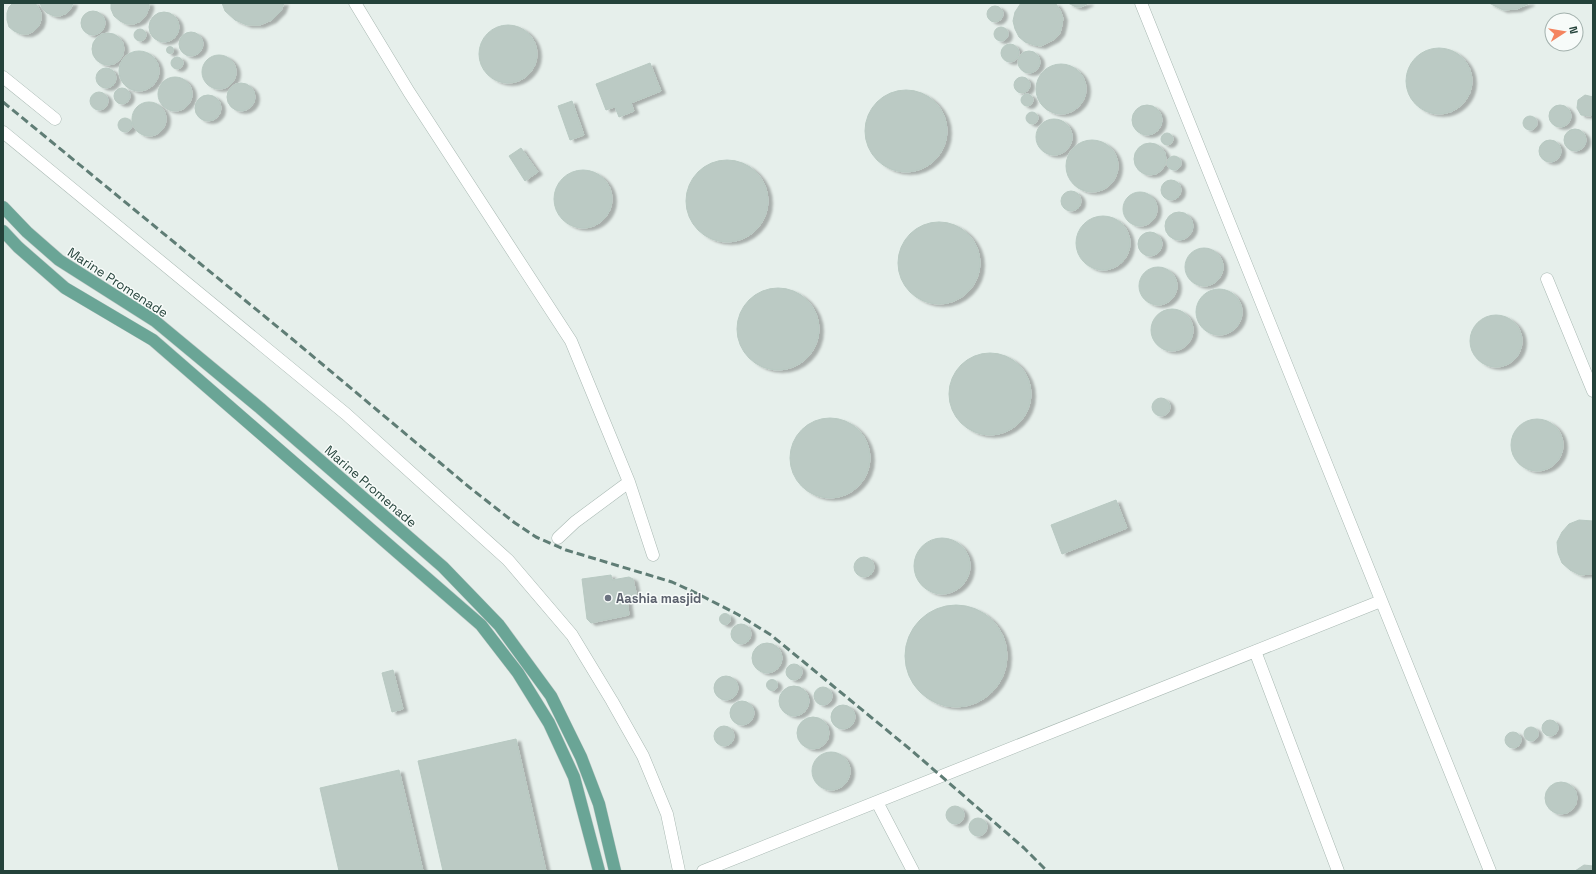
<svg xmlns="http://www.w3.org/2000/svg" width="1596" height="874" font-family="'Space Grotesk',sans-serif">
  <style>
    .building { fill: #bbcac4; stroke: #b8c9c2; filter: url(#shadow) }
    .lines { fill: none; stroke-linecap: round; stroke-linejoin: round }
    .minor-casing { stroke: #a8b8b2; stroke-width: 13 }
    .major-casing { stroke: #c2cac8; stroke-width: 13 }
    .minor { stroke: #fff; stroke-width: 12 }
    .major { stroke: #6aa596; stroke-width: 12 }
    .rail { stroke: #5f7d75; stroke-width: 3; stroke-dasharray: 8 4; stroke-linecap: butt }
    .worship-dot { fill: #6b7280; stroke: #f7fbf9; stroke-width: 1.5 }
    .labels { text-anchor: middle; stroke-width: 3; stroke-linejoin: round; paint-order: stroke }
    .street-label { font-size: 13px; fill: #24423a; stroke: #f7fbf9 }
    .worship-label { font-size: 13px; font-weight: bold; fill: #5b616d; stroke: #f7fbf9; text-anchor: start }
  </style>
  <defs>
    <filter id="shadow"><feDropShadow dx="4.5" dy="2.5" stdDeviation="1" flood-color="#0004"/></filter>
  </defs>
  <rect width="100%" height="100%" fill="#e6efeb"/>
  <path class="building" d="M13,3h22l3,4 3,6v7l-2,6 -5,5 -6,3h-7l-7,-3 -5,-4 -2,-7v-7l2,-6z
    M40,3h33l-2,5 -4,5 -7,3h-6l-7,-3 -5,-5z
    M111,3h38v5l-3,7 -5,6 -7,3h-8l-6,-3 -6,-5 -3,-7z
    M222,3h62l-3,8 -9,9 -12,5h-13l-12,-5 -10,-9z
    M1021,3l35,1 4,6 3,8 -1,7 -2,8 -5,6 -14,7 -7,-1 -9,-3 -6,-5 -4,-8 -2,-8 2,-9z
    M1068,3h21l-8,4h-5z
    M1489,3h41l-13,6 -14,1z
    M987 14a8 8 0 1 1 16 0a8 8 0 1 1-16 0Z
    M81 23a12 12 0 1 1 24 0a12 12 0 1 1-24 0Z
    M149 27a15 15 0 1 1 30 0a15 15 0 1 1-30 0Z
    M479 54a29 29 0 1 1 58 0a29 29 0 1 1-58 0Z
    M994 34a7 7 0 1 1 14 0a7 7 0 1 1-14 0Z
    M134 35a6 6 0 1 1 12 0a6 6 0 1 1-12 0Z
    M179 44a12 12 0 1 1 24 0a12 12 0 1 1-24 0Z
    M92 49a16 16 0 1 1 32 0a16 16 0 1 1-32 0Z
    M1001 53a9 9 0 1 1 18 0a9 9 0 1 1-18 0Z
    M166.5 50a3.5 3.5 0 1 1 7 0a3.5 3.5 0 1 1-7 0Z
    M1406 81a33 33 0 1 1 66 0a33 33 0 1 1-66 0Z
    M1018 62a11 11 0 1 1 22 0a11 11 0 1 1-22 0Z
    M119 71a20 20 0 1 1 40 0a20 20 0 1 1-40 0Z
    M202 72a17 17 0 1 1 34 0a17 17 0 1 1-34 0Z
    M171 63a6 6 0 1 1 12 0a6 6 0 1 1-12 0Z
    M650,63l11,28 -30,12 3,8 -15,6 -4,-10 -9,3 -10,-26z
    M1036 89a25 25 0 1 1 50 0a25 25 0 1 1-50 0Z
    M96 78a10 10 0 1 1 20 0a10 10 0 1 1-20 0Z
    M1014 85a8 8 0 1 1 16 0a8 8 0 1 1-16 0Z
    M158 94a17 17 0 1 1 34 0a17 17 0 1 1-34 0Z
    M227 97a14 14 0 1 1 28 0a14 14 0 1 1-28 0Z
    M114 96a8 8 0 1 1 16 0a8 8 0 1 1-16 0Z
    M865 131a41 41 0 1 1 82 0a41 41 0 1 1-82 0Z
    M90 101a9 9 0 1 1 18 0a9 9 0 1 1-18 0Z
    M1021 100a6 6 0 1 1 12 0a6 6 0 1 1-12 0Z
    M1585,95l8,2v18l-3,1 -9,-1 -4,-7 1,-8z
    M195 108a13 13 0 1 1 26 0a13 13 0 1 1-26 0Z
    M572,101l12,34 -14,5 -12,-34z
    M132 119a17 17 0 1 1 34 0a17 17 0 1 1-34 0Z
    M1132 120a15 15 0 1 1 30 0a15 15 0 1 1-30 0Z
    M1549 116a11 11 0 1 1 22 0a11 11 0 1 1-22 0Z
    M1026 118a6 6 0 1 1 12 0a6 6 0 1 1-12 0Z
    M1523 123a7 7 0 1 1 14 0a7 7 0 1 1-14 0Z
    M118 125a7 7 0 1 1 14 0a7 7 0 1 1-14 0Z
    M1036 137a18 18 0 1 1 36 0a18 18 0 1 1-36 0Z
    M1564 140a11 11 0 1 1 22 0a11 11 0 1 1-22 0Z
    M1161 139a6 6 0 1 1 12 0a6 6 0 1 1-12 0Z
    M1066 166a26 26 0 1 1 52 0a26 26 0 1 1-52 0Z
    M1539 151a11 11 0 1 1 22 0a11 11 0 1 1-22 0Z
    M1134 159a16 16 0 1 1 32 0a16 16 0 1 1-32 0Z
    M521,148l17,24 -13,9 -16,-25z
    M1167 163a7 7 0 1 1 14 0a7 7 0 1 1-14 0Z
    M686 201a41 41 0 1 1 82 0a41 41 0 1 1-82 0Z
    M554 199a29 29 0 1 1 58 0a29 29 0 1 1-58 0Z
    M1161 190a10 10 0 1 1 20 0a10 10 0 1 1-20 0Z
    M1061 201a10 10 0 1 1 20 0a10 10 0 1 1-20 0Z
    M1123 209a17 17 0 1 1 34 0a17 17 0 1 1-34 0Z
    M1165 226a14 14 0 1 1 28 0a14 14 0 1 1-28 0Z
    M1076 243a27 27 0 1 1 54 0a27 27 0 1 1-54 0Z
    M898 263a41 41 0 1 1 82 0a41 41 0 1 1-82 0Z
    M1138 244a12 12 0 1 1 24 0a12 12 0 1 1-24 0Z
    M1185 267a19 19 0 1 1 38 0a19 19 0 1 1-38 0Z
    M1139 286a19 19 0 1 1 38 0a19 19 0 1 1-38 0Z
    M737 329a41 41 0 1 1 82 0a41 41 0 1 1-82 0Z
    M1196 312a23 23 0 1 1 46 0a23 23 0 1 1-46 0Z
    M1151 330a21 21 0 1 1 42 0a21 21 0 1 1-42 0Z
    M1470 341a26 26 0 1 1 52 0a26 26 0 1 1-52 0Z
    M949 394a41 41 0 1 1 82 0a41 41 0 1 1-82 0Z
    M1152 407a9 9 0 1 1 18 0a9 9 0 1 1-18 0Z
    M790 458a40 40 0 1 1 80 0a40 40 0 1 1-80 0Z
    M1511 445a26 26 0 1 1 52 0a26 26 0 1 1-52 0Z
    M1116,500l11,28 -65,26 -11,-29z
    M1579,520l14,1v52l-2,1 -11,1 -10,-5 -8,-7 -4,-10 -1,-11 5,-10 7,-8z
    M914 566a28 28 0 1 1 56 0a28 28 0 1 1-56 0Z
    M854 567a10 10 0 1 1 20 0a10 10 0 1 1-20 0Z
    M611,575l1,5 17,-3 4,2 4,18 -10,2 2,16 -38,8 -4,-4 -5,-40z
    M905 656a51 51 0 1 1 102 0a51 51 0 1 1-102 0Z
    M719.5 619a5.5 5.5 0 1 1 11 0a5.5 5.5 0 1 1-11 0Z
    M731 634a10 10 0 1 1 20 0a10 10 0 1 1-20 0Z
    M752 658a15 15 0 1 1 30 0a15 15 0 1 1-30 0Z
    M786 672a8 8 0 1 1 16 0a8 8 0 1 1-16 0Z
    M393,670l10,39 -11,3 -10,-39z
    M714 688a12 12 0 1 1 24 0a12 12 0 1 1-24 0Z
    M766.5 685a5.5 5.5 0 1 1 11 0a5.5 5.5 0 1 1-11 0Z
    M779 701a15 15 0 1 1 30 0a15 15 0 1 1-30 0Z
    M814 696a9 9 0 1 1 18 0a9 9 0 1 1-18 0Z
    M730 713a12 12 0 1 1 24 0a12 12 0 1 1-24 0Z
    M831 717a12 12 0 1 1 24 0a12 12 0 1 1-24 0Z
    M797 733a16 16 0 1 1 32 0a16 16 0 1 1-32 0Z
    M1542 728a8 8 0 1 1 16 0a8 8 0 1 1-16 0Z
    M714 736a10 10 0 1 1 20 0a10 10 0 1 1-20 0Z
    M1524 734a7 7 0 1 1 14 0a7 7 0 1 1-14 0Z
    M1505 740a8 8 0 1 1 16 0a8 8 0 1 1-16 0Z
    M516,739l30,132h-103l-25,-110z
    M812 771a19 19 0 1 1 38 0a19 19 0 1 1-38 0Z
    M399,770l24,101h-84l-19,-83z
    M1545 798a16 16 0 1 1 32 0a16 16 0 1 1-32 0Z
    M946 815a9 9 0 1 1 18 0a9 9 0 1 1-18 0Z
    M969 827a9 9 0 1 1 18 0a9 9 0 1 1-18 0Z
    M1584,865l9,1v5h-18z"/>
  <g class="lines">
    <defs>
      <path id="minor" d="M355,3l54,89 162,249 58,141 24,73
        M1141,3l349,868
        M3,77l52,42
        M3,132l343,282 162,146 64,75 40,66 31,55 24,58 12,57
        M1547,279l46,112
        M558,538l17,-16 54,-40
        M1255,651l83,220
        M877,802l36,69
        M703,871l678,-270"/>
      <path id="major" d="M3,207l24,25 32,28 96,61 105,87 183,159 56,58 52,71 30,61 18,47 16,67
        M3,231l15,16 47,41 88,52 328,285 37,48 31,50 25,54 25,94"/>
    </defs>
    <use href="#minor" class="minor-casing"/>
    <use href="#major" class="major-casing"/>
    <use href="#minor" class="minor"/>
    <use href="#major" class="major"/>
    <path class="rail" d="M3,102l288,236 178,149 46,36 21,14 30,13 106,32 22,10 43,22 34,21 140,115 113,98 23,23"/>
  </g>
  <circle class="worship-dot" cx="608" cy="598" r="4"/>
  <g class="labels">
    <g class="street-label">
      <text transform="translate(118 282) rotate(33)" y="5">Marine Promenade</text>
      <text transform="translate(371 486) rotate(41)" y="5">Marine Promenade</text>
    </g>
    <g class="worship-label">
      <text x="616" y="603">Aashia masjid</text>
    </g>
  </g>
  <rect width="1596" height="874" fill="none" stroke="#24423a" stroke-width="8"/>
  <g transform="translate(1564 32) rotate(78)"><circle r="19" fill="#f7fbf9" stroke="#a3b1ad"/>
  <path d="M0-3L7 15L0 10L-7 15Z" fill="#f4845f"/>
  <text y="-6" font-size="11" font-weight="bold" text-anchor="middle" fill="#24423a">N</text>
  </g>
</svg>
